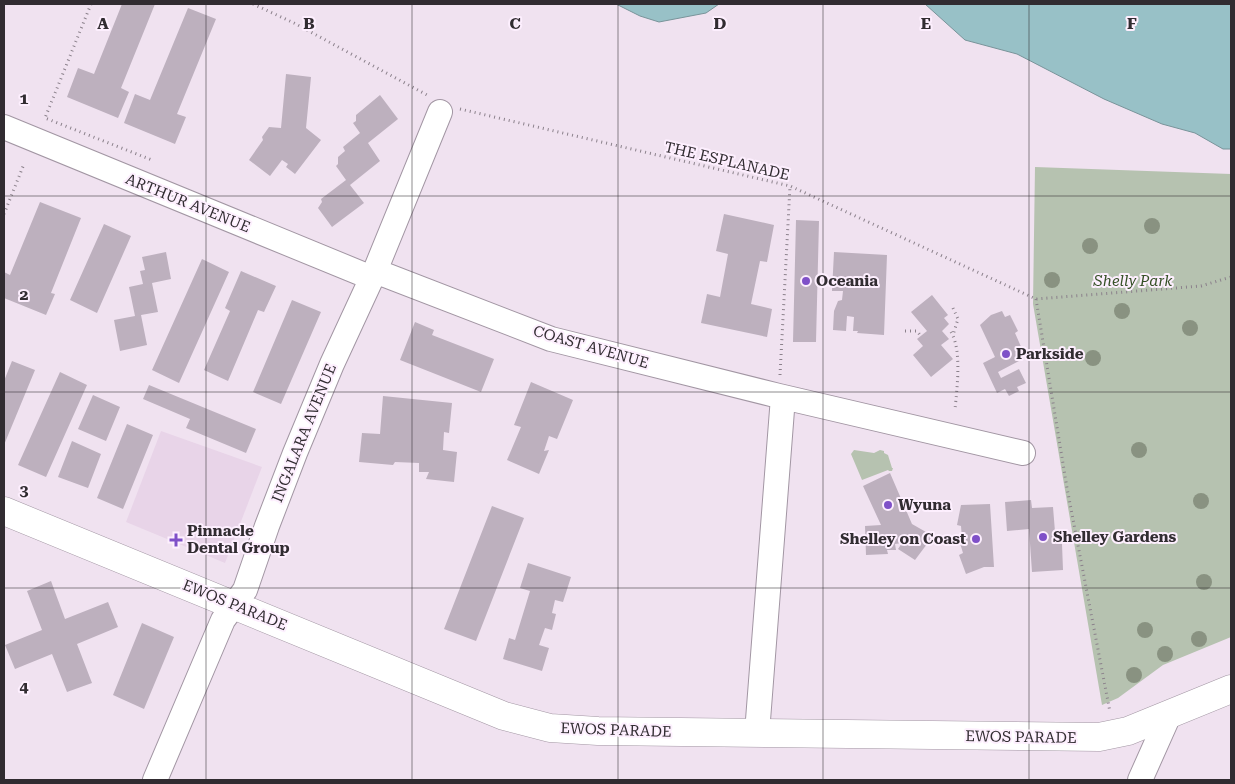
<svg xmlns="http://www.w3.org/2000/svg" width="1235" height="784" font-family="'Roboto Serif',serif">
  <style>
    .built { fill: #e8d4e8 }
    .green { fill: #b6c2b0 }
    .water { fill: #98c1c7; stroke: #79949a }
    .building { fill: #bdb0be }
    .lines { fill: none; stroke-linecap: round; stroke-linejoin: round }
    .minor-casing { stroke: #a296a3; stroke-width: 26 }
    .tertiary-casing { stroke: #a296a3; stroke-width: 29 }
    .path { stroke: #8b818b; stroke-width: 3; stroke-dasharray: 1 4; stroke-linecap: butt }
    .minor { stroke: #fff; stroke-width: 24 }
    .tertiary { stroke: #fff; stroke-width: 28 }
    .tree { fill: #899281 }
    .grid { fill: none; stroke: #312c31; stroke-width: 1; stroke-opacity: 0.55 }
    .poi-dot { fill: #7f50c8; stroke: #fdeffe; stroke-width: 2 }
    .labels { text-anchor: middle; stroke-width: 4; stroke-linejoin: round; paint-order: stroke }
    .street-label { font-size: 15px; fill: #312c31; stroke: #fdeffe }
    .poi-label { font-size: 15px; font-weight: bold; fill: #312c31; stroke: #fdeffe; text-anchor: start }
    .park-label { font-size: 15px; font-style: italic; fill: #355026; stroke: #fdeffe }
    .grid-label { font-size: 16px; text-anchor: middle; font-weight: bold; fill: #312c31; stroke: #fdeffe; stroke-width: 4; stroke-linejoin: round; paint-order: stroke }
  </style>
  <rect width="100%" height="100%" fill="#f0e2f0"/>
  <path class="built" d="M161,431l101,36 -37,96 -99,-41z"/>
  <path class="green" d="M1035,167l196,7v463l-68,28 -45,33 -16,7 -69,-401z
    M854,450l20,3 6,-3 4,1v2l4,2 4,13h1l-1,3h-3l-1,-1 -26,10 -11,-26z"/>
  <path class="water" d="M616,4h103l-13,9 -47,9 -19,-6z
    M925,4h306v145h-8l-28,-16 -33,-9 -58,-25 -87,-45 -52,-14z"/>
  <path class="building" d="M122,4h33l-34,84 8,4 -11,26 -51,-21 11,-29 16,6z
    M188,8l28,11 -39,95 9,3 -11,27 -51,-21 11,-29 15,6z
    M286,74l25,3 -5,51 15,12 -26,34 -9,-7 2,-3 -6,-4 -12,16 -21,-16 14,-20 -1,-3 7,-10 12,1z
    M380,95l18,24 -30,24 12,18 -30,24 14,18 -32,24 -14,-19 4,-6 -1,-3 25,-19 -10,-14 2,-2v-7l7,-6 -2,-4 17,-14 -7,-10 3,-2v-6z
    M40,202l41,16 -30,75 4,1 -9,21 -42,-17v-26l6,3z
    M724,214l50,11 -7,37 -7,-1 -9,43 21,5 -5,28 -66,-14 6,-29 13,3 8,-43 -12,-3z
    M796,220l23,1 -3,121h-23z
    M104,224l27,12 -34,77 -27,-13z
    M166,252l5,27 -19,4 6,29 -17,3 6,30 -27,6 -6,-31 21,-4 -6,-29 14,-3 -3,-13 5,-1 -3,-13z
    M834,252l53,3 -3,80 -27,-2 1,-2h-5l1,-14 -7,-1 -1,15 -13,-1 1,-19 4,-10 4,-1 1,-9h-11z
    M202,259l27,13 -50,111 -27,-13z
    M241,271l35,15 -12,26 -6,-2 -30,71 -24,-11 26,-59 -5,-3z
    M932,295l16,20 -4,3 5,6 -7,7 7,8 -8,6 12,14 -22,18 -18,-22 10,-9 -6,-7 10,-8 -16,-19z
    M292,300l29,12 -40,92 -28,-12z
    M1002,311l3,6 5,-2 8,16 -3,2 7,16 -5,2 4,9 -23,12 3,6 18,-9 7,14 -9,4 2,4 -10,5 -4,-7 -8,4 -14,-30 12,-6 -15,-32 11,-10z
    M415,322l19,8 -2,5 62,24 -13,33 -81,-32z
    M12,361l23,9 -31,75v-64z
    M60,372l27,13 -41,92 -28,-12z
    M531,382l42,18 -16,39 -8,-3 -5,15 5,-1 -10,24 -32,-14 14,-33 -7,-2z
    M149,385l107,44 -10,24 -60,-25 4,-9 -47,-20z
    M93,395l27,12 -14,34 -28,-12z
    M383,396l69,7 -3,30 -5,-1 -1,18 14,2 -3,30 -28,-3 3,-7h-10v-9l-24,-1 -2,3 -34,-3 3,-29 18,1z
    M127,424l26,11 -30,74 -26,-11z
    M72,441l29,13 -13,34 -30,-11z
    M890,473l22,51 21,12 -18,24 -17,-11 4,-6 -7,1 1,6h-9l1,4 -22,1 -1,-29 16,-1 -18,-39z
    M1031,500l1,8 21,-1 3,37h6l1,26 -31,2 -3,-43 -22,2 -2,-29z
    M990,504l4,63h-10l-18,7 -7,-19 4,-2 -4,-13 3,-1 -1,-13 -4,-1 4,-20z
    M492,506l32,12 -48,123 -32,-12z
    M528,563l43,14 -8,25 -8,-2 -3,13 4,1 -4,16 -7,-2 -6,17 10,3 -7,23 -39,-12 6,-21 6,2 15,-49 -10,-3z
    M51,581l14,38 43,-17 10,25 -41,17 15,39 -25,9 -15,-38 -37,15 -10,-24 37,-15 -15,-39z
    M142,623l32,14 -30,72 -31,-14z"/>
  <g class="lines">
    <defs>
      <path id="minor" d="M4,127l368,151
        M375,271l176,68 228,57 244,57
        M757,733l26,-336
        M155,780l68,-160 22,-30 22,-64 28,-73 37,-89 43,-93 65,-159
        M1140,780l29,-65"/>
      <path id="tertiary" d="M4,511l500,205 46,12 48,3 501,6 29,-6 103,-42"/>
    </defs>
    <use href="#minor" class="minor-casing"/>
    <use href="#tertiary" class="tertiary-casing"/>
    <path class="path" d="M91,4l-46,114 107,42
      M253,4l41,19 133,72
      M460,109l330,77 246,113 165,-13 30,-9
      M4,214l20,-50
      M1036,299l31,189 43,224
      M953,308l5,11 -5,16
      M905,331h12l3,4
      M951,332c11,18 6,56 4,77
      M780,375l10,-189"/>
    <use href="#minor" class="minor"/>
    <use href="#tertiary" class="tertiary"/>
  </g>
  <g class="tree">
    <circle cx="1152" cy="226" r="8"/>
    <circle cx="1090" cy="246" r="8"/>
    <circle cx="1052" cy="280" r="8"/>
    <circle cx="1122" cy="311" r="8"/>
    <circle cx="1190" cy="328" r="8"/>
    <circle cx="1093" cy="358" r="8"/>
    <circle cx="1139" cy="450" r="8"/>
    <circle cx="1201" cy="501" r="8"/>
    <circle cx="1204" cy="582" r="8"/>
    <circle cx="1145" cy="630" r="8"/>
    <circle cx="1199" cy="639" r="8"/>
    <circle cx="1165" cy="654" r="8"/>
    <circle cx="1134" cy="675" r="8"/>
  </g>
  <path class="grid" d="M206,4v776M412,4v776M618,4v776M823,4v776M1029,4v776M4,196h1227M4,392h1227M4,588h1227"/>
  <g class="poi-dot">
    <circle cx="806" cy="281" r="5"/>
    <circle cx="1006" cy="354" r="5"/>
    <circle cx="888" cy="505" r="5"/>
    <circle cx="1043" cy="537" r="5"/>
    <circle cx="976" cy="539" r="5"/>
    <path d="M173.5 532.5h5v5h5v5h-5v5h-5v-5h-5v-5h5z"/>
  </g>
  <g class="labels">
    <g class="street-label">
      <text transform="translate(727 161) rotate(13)" y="5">THE ESPLANADE</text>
      <text transform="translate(188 203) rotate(22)" y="5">ARTHUR AVENUE</text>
      <text transform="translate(591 347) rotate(16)" y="5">COAST AVENUE</text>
      <text transform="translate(304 433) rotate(-68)" y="5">INGALARA AVENUE</text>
      <text transform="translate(235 605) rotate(22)" y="5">EWOS PARADE</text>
      <text transform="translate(616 730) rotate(2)" y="5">EWOS PARADE</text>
      <text transform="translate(1021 737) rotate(1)" y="5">EWOS PARADE</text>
    </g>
    <g class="poi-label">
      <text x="816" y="286">Oceania</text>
      <text x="1016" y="359">Parkside</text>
      <text x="898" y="510">Wyuna</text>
      <text x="187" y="536">Pinnacle<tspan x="187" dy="17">Dental Group</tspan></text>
      <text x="1053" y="542">Shelley Gardens</text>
      <text x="966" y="544" text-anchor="end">Shelley on Coast</text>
    </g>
    <g class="park-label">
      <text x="1133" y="286">Shelly Park</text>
    </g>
  </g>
  <g class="grid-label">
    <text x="103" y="29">A</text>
    <text x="309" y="29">B</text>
    <text x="515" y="29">C</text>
    <text x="720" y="29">D</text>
    <text x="926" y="29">E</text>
    <text x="1132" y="29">F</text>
    <text x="24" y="104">1</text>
    <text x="24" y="300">2</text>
    <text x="24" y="496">3</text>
    <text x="24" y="692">4</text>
  </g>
  <rect width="1235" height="784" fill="none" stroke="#312c31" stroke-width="10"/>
</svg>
